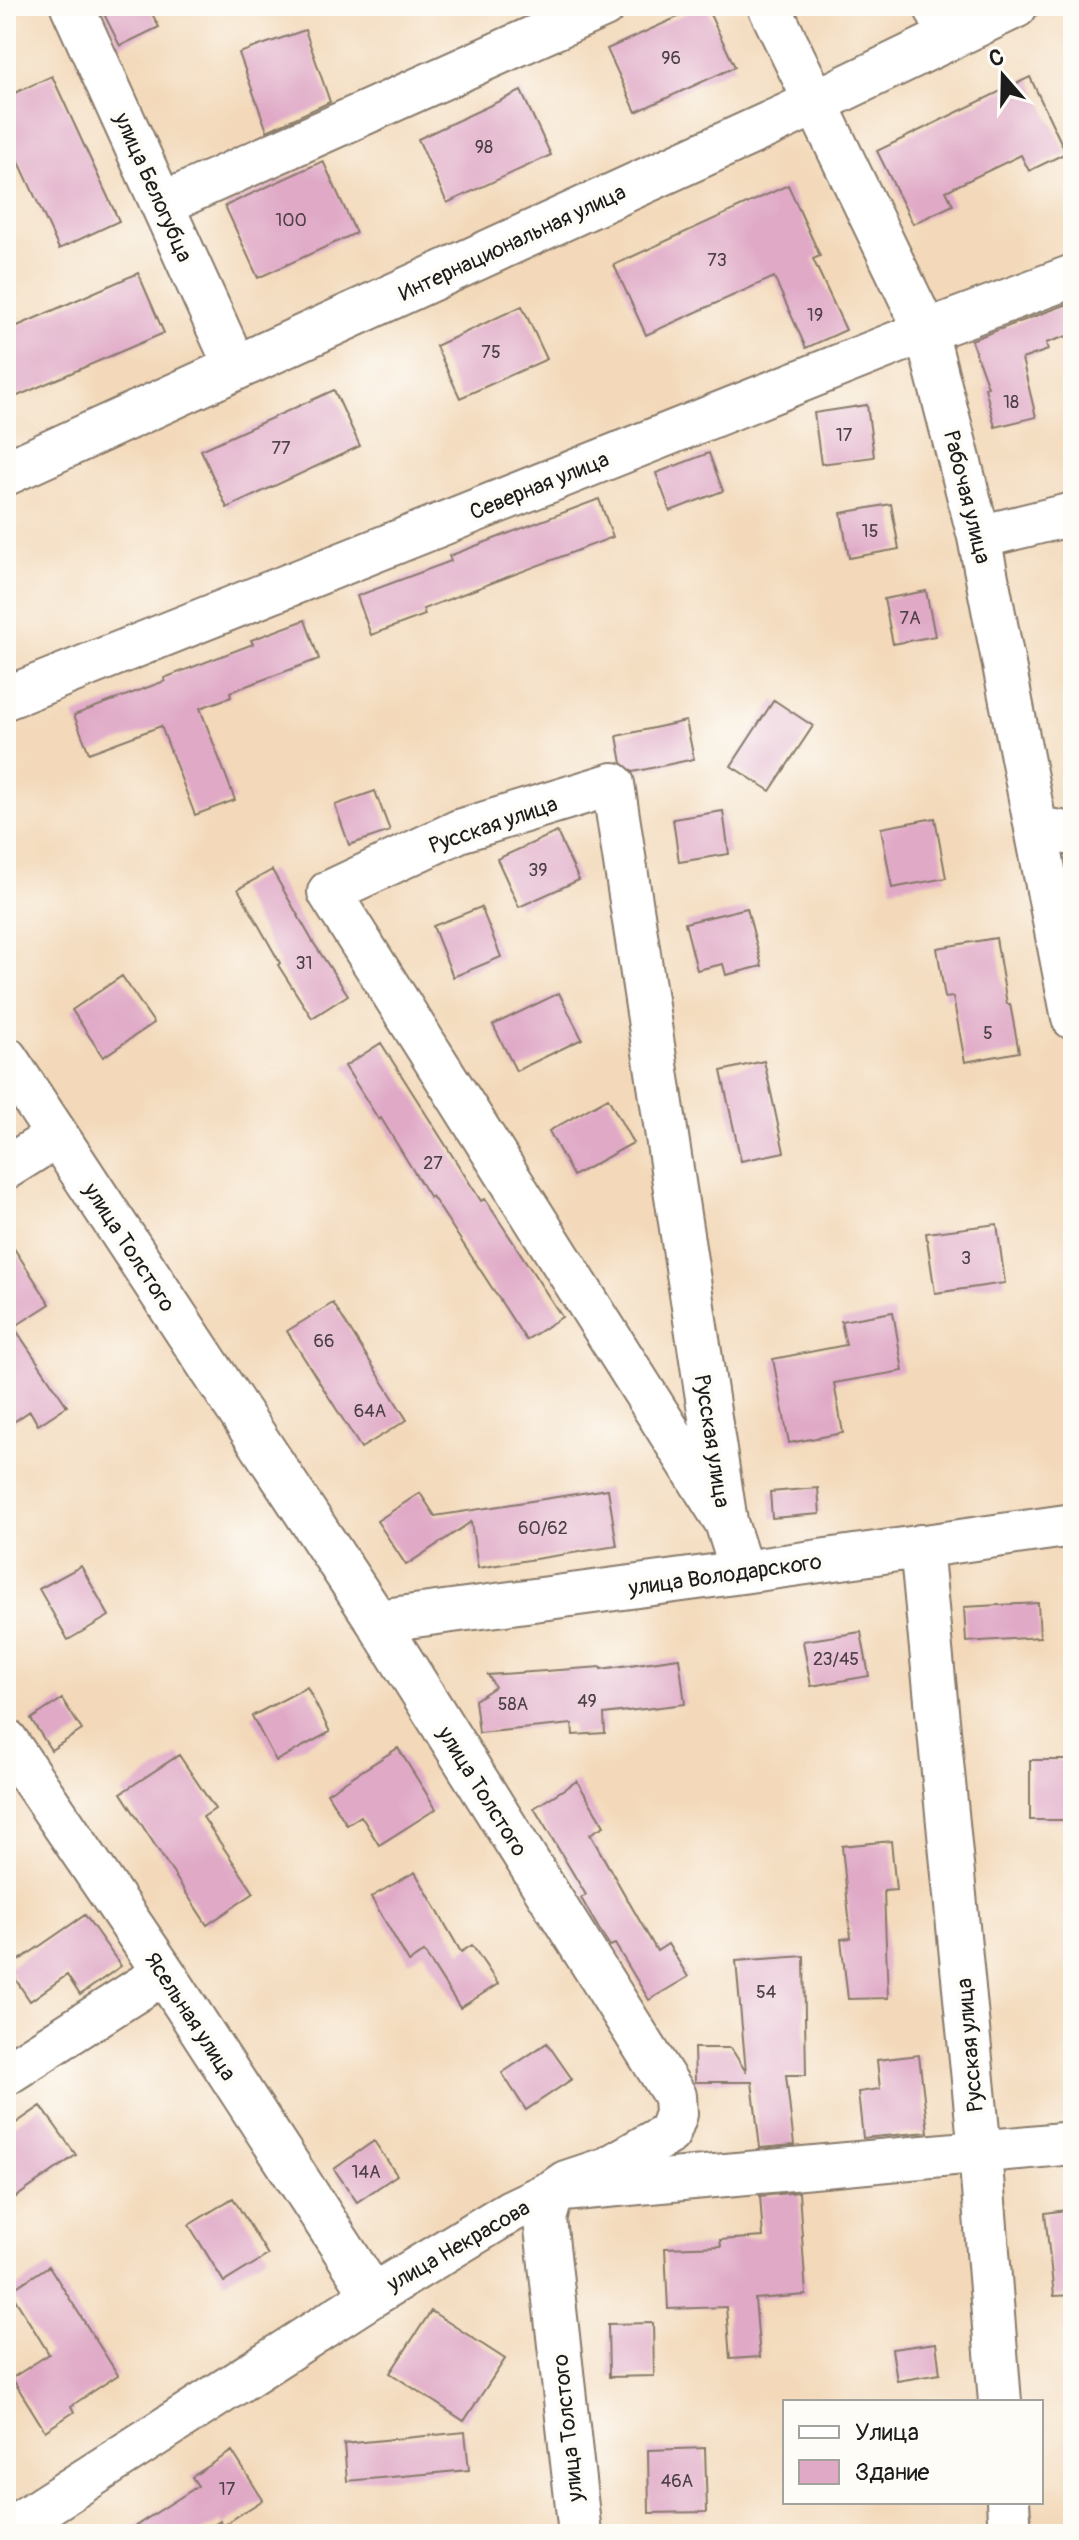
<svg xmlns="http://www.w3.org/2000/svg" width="1079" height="2540" font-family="Pangolin,sans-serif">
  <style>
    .building { fill: #e0aac7 }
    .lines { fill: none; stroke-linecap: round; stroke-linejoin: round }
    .minor-casing { stroke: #887a6b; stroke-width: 46 }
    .major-casing { stroke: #887a6b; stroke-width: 48 }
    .minor { stroke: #fff; stroke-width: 42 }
    .major { stroke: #fff; stroke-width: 44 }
    .labels { text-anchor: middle; stroke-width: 8; stroke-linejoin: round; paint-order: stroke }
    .number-label { font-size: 18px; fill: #4d4047 }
    .street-label { font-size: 22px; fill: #1c1c1c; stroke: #fdfcf7 }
  </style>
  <rect width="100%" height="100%" fill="#fdfcf7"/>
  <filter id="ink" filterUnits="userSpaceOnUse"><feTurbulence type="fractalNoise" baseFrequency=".0125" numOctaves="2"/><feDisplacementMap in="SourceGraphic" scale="16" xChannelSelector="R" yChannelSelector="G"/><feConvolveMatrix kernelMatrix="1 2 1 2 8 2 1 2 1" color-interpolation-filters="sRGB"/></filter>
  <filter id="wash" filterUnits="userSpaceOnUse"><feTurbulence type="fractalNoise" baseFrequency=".006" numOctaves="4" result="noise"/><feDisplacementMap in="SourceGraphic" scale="32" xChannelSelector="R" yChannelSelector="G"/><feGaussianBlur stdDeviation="1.8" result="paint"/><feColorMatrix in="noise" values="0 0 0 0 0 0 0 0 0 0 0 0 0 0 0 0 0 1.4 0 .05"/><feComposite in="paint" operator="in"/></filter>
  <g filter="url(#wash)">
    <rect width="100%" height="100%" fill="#f3d9ba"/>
    <g id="blocks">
      <path class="building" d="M100,6h48l11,21 -39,19z
        M702,6h4l29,61 -99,45 -29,-63z
        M305,30l25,72 -63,29 -28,-78z
        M52,76l67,145 -60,28 -44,-96 -9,4v-60z
        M1030,77l36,76 -37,18 -8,-16 -75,36 7,14 -40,19 -36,-73z
        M521,91l30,64 -104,48 -29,-64z
        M323,161l33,72 -98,45 -33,-72z
        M788,185l32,71 -7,3 33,71 -40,18 -32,-71 -128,58 -32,-70z
        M138,273l26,60 -158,68v-70z
        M1073,302v32l-27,9 2,7 -26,9 14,58 -41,10 -10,-39 3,-1 -17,-47z
        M522,306l25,53 -87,39 -24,-52z
        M334,390l26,56 -133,62 -26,-58z
        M867,405l7,52 -53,7 -7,-51z
        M709,453l14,38 -53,20 -14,-38z
        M599,499l14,38 -190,72 2,6 -54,20 -14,-39 94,-35 -2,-5z
        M891,504l8,45 -50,9 -8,-45z
        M926,591l9,45 -42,8 -9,-45z
        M305,620l14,39 -89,33 1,5 -31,11 35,92 -40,15 -34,-89 -72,27 -15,-38 91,-34 -1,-3 89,-34 -2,-4z
        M774,700l39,26 -43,65 -39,-25z
        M686,721l8,38 -61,13 -11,-9 -5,-27z
        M375,791l15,40 -41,14 -14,-40z
        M723,811l6,43 -50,8 -6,-43z
        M935,818l11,60 -54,10 -11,-60z
        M557,832l22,48 -60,27 -22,-48z
        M272,870l41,72 35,53 -36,23 -34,-53 2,-2 -42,-74z
        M481,907l20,50 -48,20 -20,-51z
        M747,908l15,58 -36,9 -3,-11 -26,6 -12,-47z
        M996,938l11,66h3l9,48 -54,10 -12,-65 -8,1 -8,-50z
        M122,976l32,47 -51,34 -31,-47z
        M559,993l23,46 -66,32 -23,-46z
        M381,1043l100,158 4,-2 77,118 -36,23 -94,-144 -2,2 -49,-80 -2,2 -34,-54z
        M764,1061l20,91 -43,9 -20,-90z
        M608,1098l25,45 -60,33 -24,-45z
        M997,1224l8,59 -70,10 -9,-60z
        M6,1236l44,68 -36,23 53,79 -29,19 -8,-14 -24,16z
        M333,1303l74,117 -46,28 -74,-117z
        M893,1312l10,59 -69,12 9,50 -54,10 -16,-84 73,-14 -5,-24z
        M818,1488l2,26 -48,4 -2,-26z
        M608,1489l9,57 -139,22 -7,-46 -65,43 -29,-44 43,-28 15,23z
        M81,1566l28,50 -41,24 -29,-51z
        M1038,1603l2,34 -74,5 -2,-35z
        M861,1632l8,44 -58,10 -8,-45z
        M679,1658l6,46 -81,10 1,19 -32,2 -1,-11 -93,9 -4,-33 20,-13 -7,-12 113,-8v2z
        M307,1687l23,45 -54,29 -24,-45z
        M62,1699l20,31 -31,20 -20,-31z
        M398,1748l38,61 -57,36 -18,-29 -14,9 -20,-32z
        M179,1755l36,54 -12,8 51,76 -47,32 -86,-132z
        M1030,1760h43v60h-43z
        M577,1781l27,45 -14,8 67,117 11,-7 20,33 -39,23 -34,-56 -5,2 -11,-17 -18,-31 5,-3 -52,-87z
        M891,1841l5,49 -12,1 4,107 -40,1 -7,-60 10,-1 -9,-92z
        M415,1872l46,80 11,-7 26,39 -38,24 -36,-56 -15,10 -38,-65z
        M85,1915l36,51 -41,29 -13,-20 -37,26 -22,-33z
        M804,1956l2,119h-20l8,70 -34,3 -8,-66h-57l-1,-34h37l15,24 -10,-111z
        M547,2043l25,36 -46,31 -24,-37z
        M919,2055l9,77 -65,6 -5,-46 22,-3 -3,-29z
        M41,2106l35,49 -70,49v-74z
        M374,2141l23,34 -40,27 -23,-33z
        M799,2192l7,103 -51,4 5,58 -30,2 -4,-52 -58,2 -3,-61 56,-2 -1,-6 43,-3 -3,-41z
        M233,2198l35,57 -44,27 -35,-57z
        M1073,2209v86l-19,1 -9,-83z
        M49,2266l69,109 -47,31 3,6 -29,19 -33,-53 37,-24 -39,-63z
        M431,2311l74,48 -41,62 -74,-48z
        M653,2323l1,53 -45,1 -1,-53z
        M936,2343l4,31 -43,7 -5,-32z
        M465,2432l4,38 -122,11 -3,-37z
        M705,2448l2,64 -58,1 -1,-63z
        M232,2451l31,49 -41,26 -2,-5 -20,13h-77l75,-48 -6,-9z"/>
    </g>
  </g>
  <g filter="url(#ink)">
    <use href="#blocks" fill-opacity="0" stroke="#887a6b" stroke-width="2"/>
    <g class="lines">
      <defs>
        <path id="minor" d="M72,6l164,362
          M769,6l157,325 53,206 94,481
          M935,6l15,32
          M162,204l442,-198
          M979,537l94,-23
          M6,698l920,-367 147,-55
          M1036,828l37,6
          M6,1058l371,563 298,475 1,18 -7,19 -61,35 -42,14 -13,9 -8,28 35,315
          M6,1168l51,-32
          M726,1522l-113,-738 -154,47 -130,61 397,630 16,50
          M921,1546l59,606 20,250
          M377,1621l365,-49 331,-47
          M6,1740l158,233 209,322
          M6,2074l158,-101
          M1008,2502l2,32
          M6,2531l367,-236 138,-84 42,-20 520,-48"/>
        <path id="major" d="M6,473l781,-357 228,-110"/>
      </defs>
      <use href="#minor" class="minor-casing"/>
      <use href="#major" class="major-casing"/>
      <use href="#minor" class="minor"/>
      <use href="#major" class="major"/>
    </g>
  </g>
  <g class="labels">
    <g class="number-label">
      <text x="671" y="64">96</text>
      <text x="484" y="153">98</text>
      <text x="291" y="226">100</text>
      <text x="717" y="266">73</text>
      <text x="815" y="321">19</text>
      <text x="491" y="358">75</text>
      <text x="1011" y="408">18</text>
      <text x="844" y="441">17</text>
      <text x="281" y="454">77</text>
      <text x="870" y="537">15</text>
      <text x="910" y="624">7А</text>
      <text x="538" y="876">39</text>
      <text x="304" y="969">31</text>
      <text x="988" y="1039">5</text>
      <text x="433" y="1169">27</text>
      <text x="966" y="1264">3</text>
      <text x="324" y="1347">66</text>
      <text x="370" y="1417">64А</text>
      <text x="543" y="1534">60/62</text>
      <text x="836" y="1665">23/45</text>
      <text x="587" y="1707">49</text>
      <text x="513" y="1710">58А</text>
      <text x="766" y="1998">54</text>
      <text x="366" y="2178">14А</text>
      <text x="677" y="2487">46А</text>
      <text x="227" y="2495">17</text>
    </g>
    <g class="street-label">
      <text transform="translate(154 187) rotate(66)" y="8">улица Белогубца</text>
      <text transform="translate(512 242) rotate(-25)" y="8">Интернациональная улица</text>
      <text transform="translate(539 485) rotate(-22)" y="8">Северная улица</text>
      <text transform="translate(968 497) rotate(76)" y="8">Рабочая улица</text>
      <text transform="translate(493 824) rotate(-19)" y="8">Русская улица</text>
      <text transform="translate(130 1247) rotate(57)" y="8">улица Толстого</text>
      <text transform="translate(713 1441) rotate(81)" y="8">Русская улица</text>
      <text transform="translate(725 1574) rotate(-8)" y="8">улица Володарского</text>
      <text transform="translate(483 1791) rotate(58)" y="8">улица Толстого</text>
      <text transform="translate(191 2016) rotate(57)" y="8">Ясельная улица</text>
      <text transform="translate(969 2045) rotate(-95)" y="8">Русская улица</text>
      <text transform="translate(458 2245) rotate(-30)" y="8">улица Некрасова</text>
      <text transform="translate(567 2428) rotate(-96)" y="8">улица Толстого</text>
    </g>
  </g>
  <rect width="1079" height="2540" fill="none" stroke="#fdfcf7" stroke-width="32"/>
  <rect x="783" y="2400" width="260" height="104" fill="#fdfcf7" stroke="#a3a29f" stroke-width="2"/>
  <rect x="799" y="2426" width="40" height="12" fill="#ffffff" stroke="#a3a29f" stroke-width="2"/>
  <text x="855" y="2440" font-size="24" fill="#1c1c1c">Улица</text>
  <rect x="799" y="2460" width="40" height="24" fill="#e0aac7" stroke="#a3a29f" stroke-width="2"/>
  <text x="855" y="2480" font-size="24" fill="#1c1c1c">Здание</text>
  <g transform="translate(1003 76) rotate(340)" stroke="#fdfcf7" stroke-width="6" paint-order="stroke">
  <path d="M0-6L14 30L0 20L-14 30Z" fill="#1c1c1c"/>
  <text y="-12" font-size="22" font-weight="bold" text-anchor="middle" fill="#1c1c1c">С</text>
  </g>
</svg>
